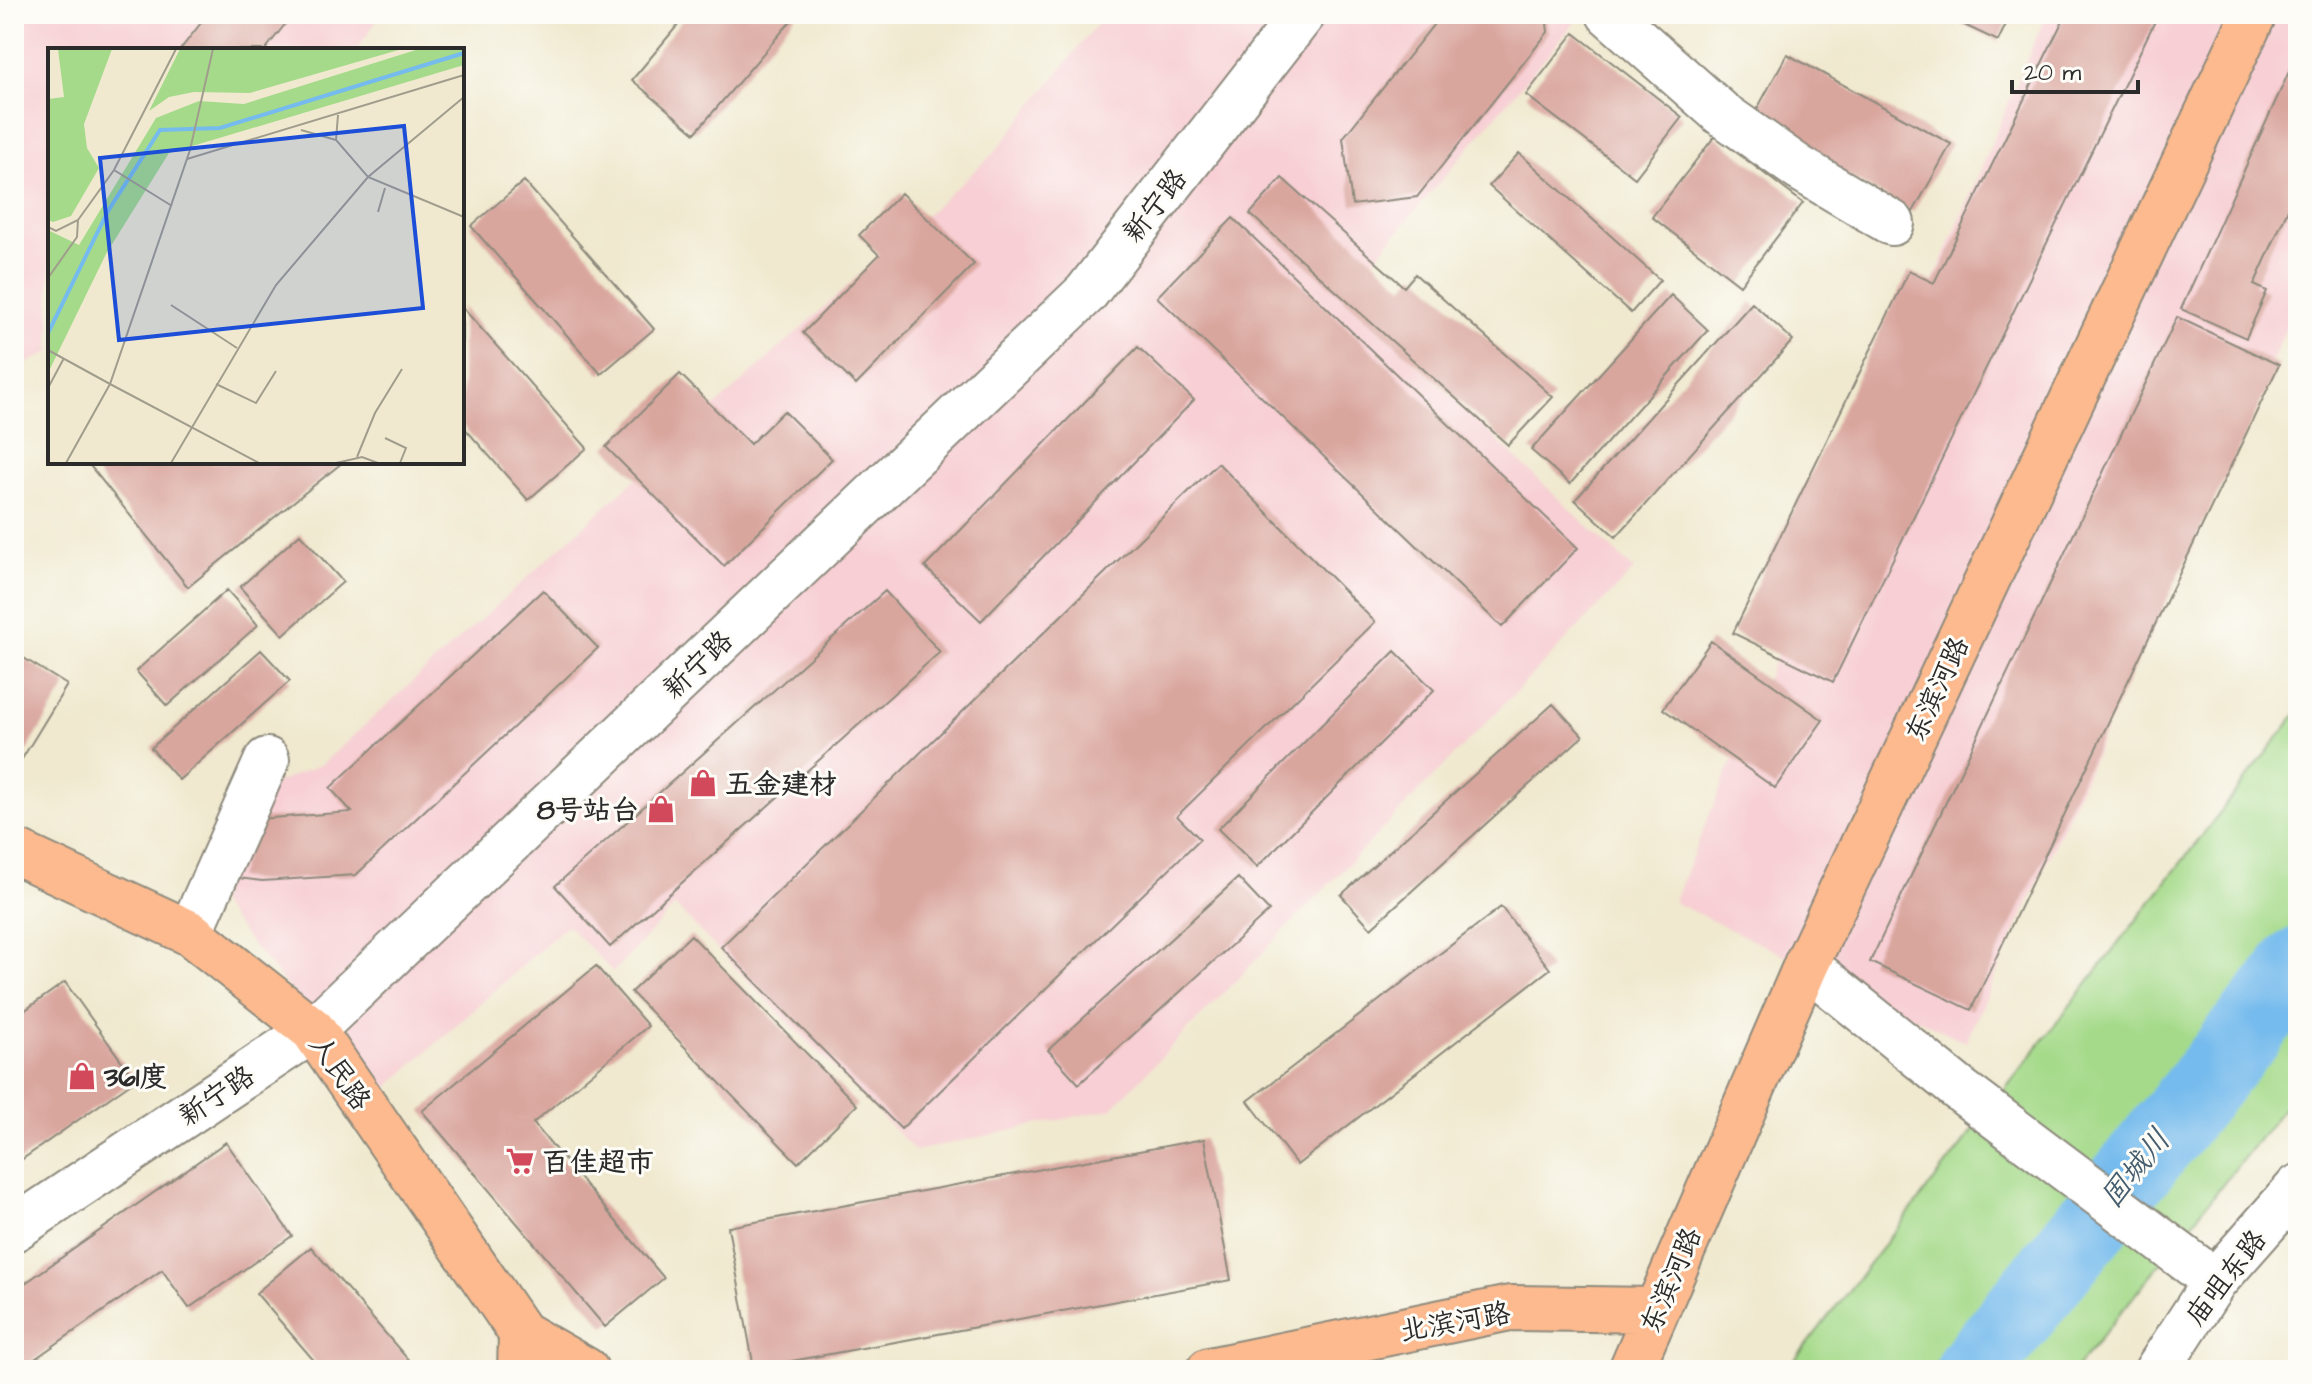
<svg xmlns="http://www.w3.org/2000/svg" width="2312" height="1384" font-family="'Architects Daughter','LXGW WenKai TC',sans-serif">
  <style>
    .built { fill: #f7cfd4 }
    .green { fill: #a5da8a; stroke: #68825a; stroke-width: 2 }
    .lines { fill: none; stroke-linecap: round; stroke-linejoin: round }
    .river { stroke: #76bbed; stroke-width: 76 }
    .building { fill: #d9a69e }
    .minor-casing { stroke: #8e8a7d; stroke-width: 48 }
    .major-casing { stroke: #8e8a7d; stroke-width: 48 }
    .minor { stroke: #fff; stroke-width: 44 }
    .major { stroke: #fcba8e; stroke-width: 44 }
    .labels { text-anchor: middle; stroke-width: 6; stroke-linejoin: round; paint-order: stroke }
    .street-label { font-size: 28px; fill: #2b2b2b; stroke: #fdfcf7 }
    .poi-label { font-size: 28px; font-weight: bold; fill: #2b2b2b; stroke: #fdfcf7; text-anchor: start }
    .water-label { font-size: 30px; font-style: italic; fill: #455d6f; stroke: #fdfcf7 }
    .inset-river { fill: none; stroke: #76bbed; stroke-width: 4 }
    .inset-road { fill: none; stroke: #a19d8d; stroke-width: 2 }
    .view { fill: #1d4ed8; fill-opacity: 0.15; stroke: #1d4ed8; stroke-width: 4 }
    .inset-edge { fill: none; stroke: #2b2b2b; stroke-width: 4 }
  </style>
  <rect width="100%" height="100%" fill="#fdfcf7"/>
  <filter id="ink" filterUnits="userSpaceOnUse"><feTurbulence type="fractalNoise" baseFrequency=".0125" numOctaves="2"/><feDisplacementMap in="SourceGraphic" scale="16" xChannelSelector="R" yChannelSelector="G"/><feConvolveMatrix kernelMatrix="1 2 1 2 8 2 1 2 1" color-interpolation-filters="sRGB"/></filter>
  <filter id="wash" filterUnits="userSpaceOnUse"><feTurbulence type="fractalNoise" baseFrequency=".006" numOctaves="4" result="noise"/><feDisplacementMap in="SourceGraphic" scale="32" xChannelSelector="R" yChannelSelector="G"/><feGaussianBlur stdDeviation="1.8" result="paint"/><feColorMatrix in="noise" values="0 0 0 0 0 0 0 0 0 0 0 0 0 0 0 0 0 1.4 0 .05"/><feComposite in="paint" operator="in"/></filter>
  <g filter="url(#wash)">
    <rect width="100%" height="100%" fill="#f0e9cf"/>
    <path class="built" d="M14,14h367l-24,36h-307v302l-36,18z
      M1105,14h477l-238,281 290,275 -523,539 -196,42 -240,-245 -62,66 -46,-47 -189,171 -160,-193 39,-112 65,-27 672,-611z
      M2046,14h252v288l-332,740 -293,-140z"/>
    <path class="green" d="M2298,712v378l-223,280h-288z"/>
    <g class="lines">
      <path class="river" d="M1973,1370l317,-392 8,-12"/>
    </g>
    <g id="blocks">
      <path class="building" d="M208,14h85l-28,36h-85z
        M687,14h110l-102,119 -63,-53z
        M1442,14h104l2,18 -131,165 -65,8 -9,-67z
        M1941,14h70l-13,27z
        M2066,14h84l7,3 -324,665 -100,-49 176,-362 25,12z
        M1574,33l108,84 -47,61 -109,-83z
        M2298,52v135l-44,98 13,6 -21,47 -65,-29z
        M1787,54l164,90 -38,68 -163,-90z
        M1715,136l88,67 -63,82 -88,-68z
        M1519,153l141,127 -29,33 -142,-127z
        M1282,178l122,109 11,-13 138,123 -45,48 -258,-231z
        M524,181l130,148 -53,45 -130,-148z
        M901,193l73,71 -118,121 -53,-52 76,-78 -20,-20z
        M1233,218l345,330 -76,79 -345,-330z
        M1671,295l37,35 -138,154 -39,-34z
        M1752,303l41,37 -177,197 -41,-37z
        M462,307l125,141 -59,52 -66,-75z
        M2177,317l102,48 -308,645 -101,-48z
        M1138,347l56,53 -213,221 -56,-54z
        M680,374l70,70 34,-33 48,48 -108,107 -118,-119z
        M87,462h256l-155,125z
        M1218,463l157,159 -198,194 23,23 -299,290 -180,-182z
        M300,534l43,48 -60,53 -43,-48z
        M227,590l31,35 -91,81 -31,-35z
        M543,590l55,58 -242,227 -94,6 -24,-3 20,-59 94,-7 -22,-24z
        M885,591l55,61 -330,295 -55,-61z
        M1711,641l112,79 -48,68 -112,-79z
        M261,650l29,31 -111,99 -28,-32z
        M1395,651l39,39 -177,177 -39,-38z
        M14,652l53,33 -53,87z
        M1553,704l30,32 -212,192 -30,-33z
        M1238,878l31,33 -190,173 -31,-34z
        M1501,907l49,62 -253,196 -49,-64z
        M691,935l166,170 -59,58 -167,-171z
        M596,966l52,60 -115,97 131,155 -59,49 -183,-216z
        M65,982l70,98 -121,85v-147z
        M1204,1139l27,141 -477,88 -26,-141z
        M226,1142l66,94 -103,72 -27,-38 -143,100h-5v-79z
        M311,1247l106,123h-95l-66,-77z"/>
    </g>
  </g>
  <g filter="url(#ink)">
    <use href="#blocks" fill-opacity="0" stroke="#8e8a7d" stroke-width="2"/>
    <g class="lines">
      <defs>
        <path id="minor" d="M1609,14l112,99 78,55 93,55
          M190,933l77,-173
          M1806,965l153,124 256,192
          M14,1229l299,-199 773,-737 217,-279
          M2157,1370l58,-89 83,-94"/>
        <path id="major" d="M14,851l176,82 123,97 208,303 -1,37
          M521,1333l65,37
          M1209,1370l301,-62 147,2
          M1631,1370l175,-405 448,-951"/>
      </defs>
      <use href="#minor" class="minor-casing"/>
      <use href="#major" class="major-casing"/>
      <use href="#minor" class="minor"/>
      <use href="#major" class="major"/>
    </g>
  </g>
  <defs>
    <symbol id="shop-bare" viewBox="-9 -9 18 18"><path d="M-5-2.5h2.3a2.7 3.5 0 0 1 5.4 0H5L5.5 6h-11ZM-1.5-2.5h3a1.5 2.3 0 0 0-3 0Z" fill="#d1495b" stroke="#fdfcf7" stroke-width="2.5" paint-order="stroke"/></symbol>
    <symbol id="supermarket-bare" viewBox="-9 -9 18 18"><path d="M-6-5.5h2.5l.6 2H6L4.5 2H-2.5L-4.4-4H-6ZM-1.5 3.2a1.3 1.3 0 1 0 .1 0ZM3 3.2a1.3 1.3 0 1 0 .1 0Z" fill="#d1495b" stroke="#fdfcf7" stroke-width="2.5" paint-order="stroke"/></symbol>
  </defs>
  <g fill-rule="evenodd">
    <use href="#shop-bare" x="683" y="763" width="40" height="40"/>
    <use href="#shop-bare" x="641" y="789" width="40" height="40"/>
    <use href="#shop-bare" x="62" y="1056" width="40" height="40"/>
    <use href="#supermarket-bare" x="500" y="1141" width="40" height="40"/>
  </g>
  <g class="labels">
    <g class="street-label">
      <text transform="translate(1154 205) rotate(-52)" y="10">新宁路</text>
      <text transform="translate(697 664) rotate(-44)" y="10">新宁路</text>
      <text transform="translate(1936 689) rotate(-65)" y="10">东滨河路</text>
      <text transform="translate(341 1072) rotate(55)" y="10">人民路</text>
      <text transform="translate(216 1095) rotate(-34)" y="10">新宁路</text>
      <text transform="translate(2225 1277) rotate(-52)" y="10">庙咀东路</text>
      <text transform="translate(1670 1280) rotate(-67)" y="10">东滨河路</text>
      <text transform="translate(1455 1321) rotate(-10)" y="10">北滨河路</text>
    </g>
    <g class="poi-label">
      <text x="725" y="793">五金建材</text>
      <text x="639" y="819" text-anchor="end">8号站台</text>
      <text x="104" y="1086">361度</text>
      <text x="542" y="1171">百佳超市</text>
    </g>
    <g class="water-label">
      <text transform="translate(2135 1168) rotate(-51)" y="10">固城川</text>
    </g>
  </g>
  <g transform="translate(48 48)">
    <rect width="416" height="416" fill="#f0e9cf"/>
    <path d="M10,1h54l-28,75 3,24 12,20 -28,48 -18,6 -5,-2v-121l16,-2zM132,1h222l-152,44 -56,-1 -25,5 -20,14zM371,1h45v16l-295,88 -63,101 -58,119v-143l31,15 77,-127 43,-17 45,3z" fill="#a5da8a"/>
    <path class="inset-river" d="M0,285l60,-122 52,-81 60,-2 244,-75"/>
    <path class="inset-road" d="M290,67l-2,25 32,37 96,40M253,82l35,10M139,111l277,-84M66,122l58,36M330,164l7,-24M0,179l8,4 22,-11 36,-50 62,-121M0,230l29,-41 1,-17M123,257l66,43M0,302l62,34M62,336l149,79M168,336l40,19 20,-32M0,340l16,-30M337,390l21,10 -6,15M309,409l18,-44 27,-44M18,415l44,-79 80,-234 23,-101M123,415l105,-178 92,-108 96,-80M288,415l26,-6 16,6"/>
    <path class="view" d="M356,78l19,182 -304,32 -19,-182z"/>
    <rect width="416" height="416" class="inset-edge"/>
  </g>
  <rect width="2312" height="1384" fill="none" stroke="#fdfcf7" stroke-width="48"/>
  <path d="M2012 80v12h126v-12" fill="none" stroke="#2b2b2b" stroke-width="4"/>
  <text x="2024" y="80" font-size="24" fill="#2b2b2b" stroke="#fdfcf7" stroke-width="6" paint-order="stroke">20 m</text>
</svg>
